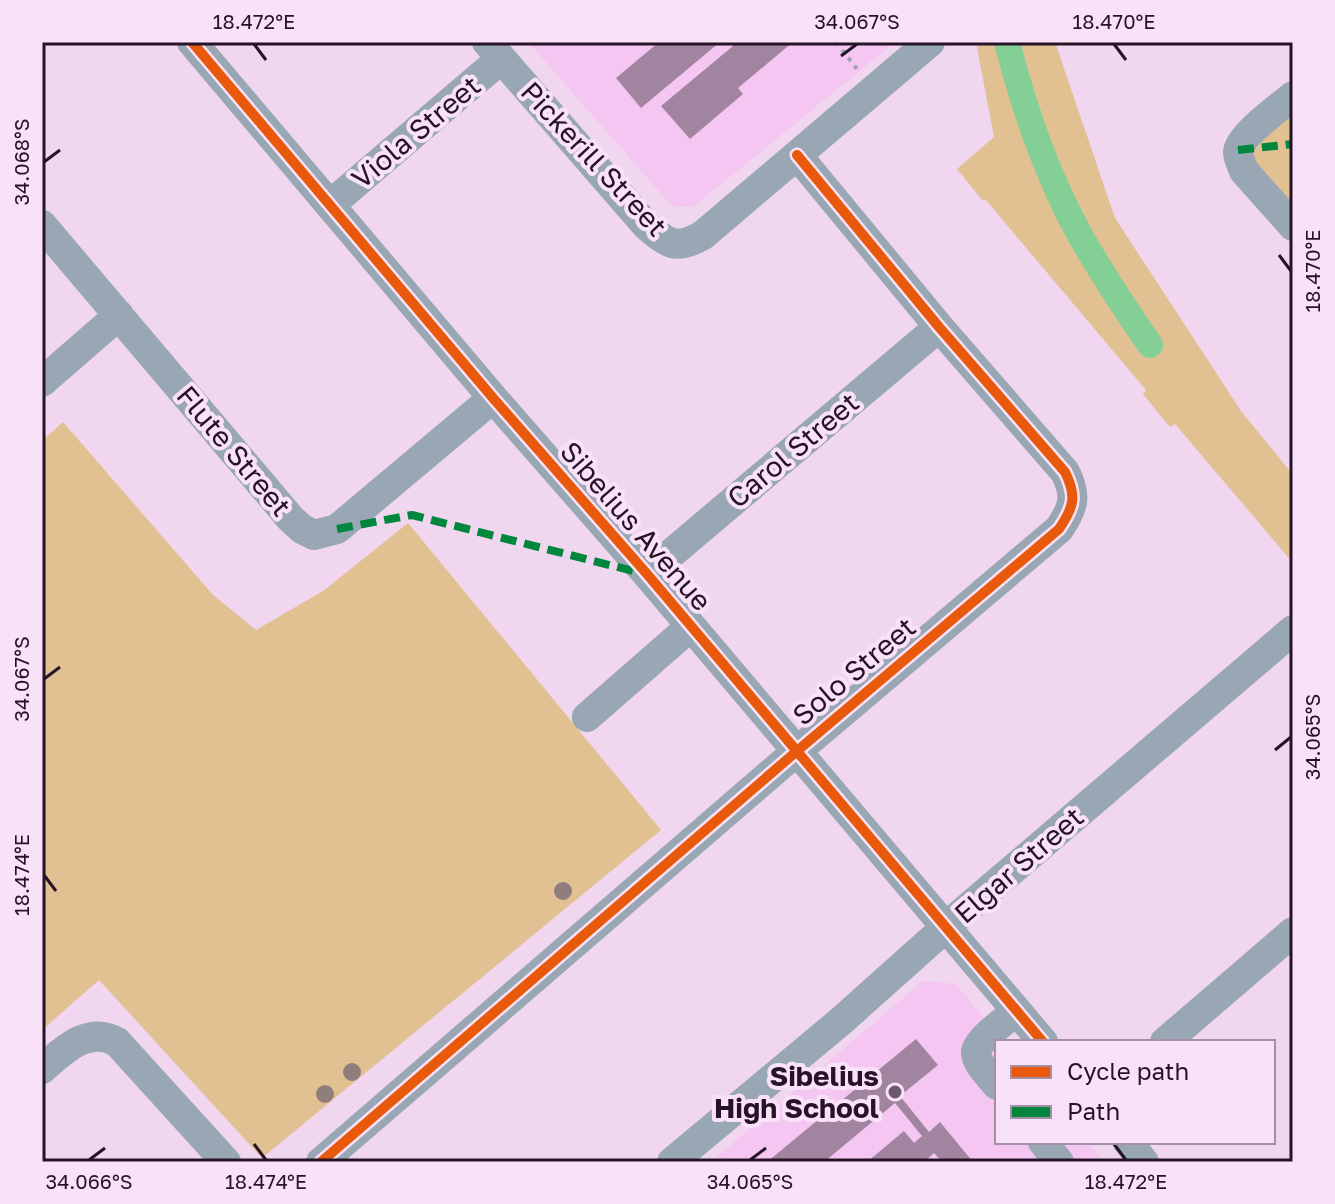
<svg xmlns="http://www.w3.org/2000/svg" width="1335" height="1204" font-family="'Golos Text',sans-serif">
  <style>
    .built { fill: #f4c6f1 }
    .green { fill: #e1c092 }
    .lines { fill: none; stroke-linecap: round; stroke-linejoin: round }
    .canal { stroke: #84cf96; stroke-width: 26 }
    .building { fill: #a184a0 }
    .path { stroke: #9ea5b2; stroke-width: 4; stroke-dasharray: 4 6; stroke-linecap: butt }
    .minor { stroke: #98a7b3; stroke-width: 30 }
    .quiet { stroke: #00873e; stroke-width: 8; stroke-dasharray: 16 8; stroke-linecap: butt }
    .cycleway-casing { stroke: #f9e2f8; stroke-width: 15 }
    .cycleway { stroke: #e8590c; stroke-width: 10 }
    .tree { fill: #8f7e7c }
    .ticks { fill: none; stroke: #271326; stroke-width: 3 }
    .poi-dot { fill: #6d576c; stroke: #f9e2f8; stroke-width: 3 }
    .labels { text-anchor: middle; stroke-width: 8; stroke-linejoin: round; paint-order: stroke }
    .street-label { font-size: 28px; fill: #271326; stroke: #f9e2f8 }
    .poi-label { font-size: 28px; font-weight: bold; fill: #271326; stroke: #f9e2f8; text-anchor: end }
    .neatline { fill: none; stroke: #271326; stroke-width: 3 }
    .ticks-label { font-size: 20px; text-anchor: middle; fill: #271326 }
  </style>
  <rect width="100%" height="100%" fill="#f0d6ee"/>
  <path class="built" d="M528,42h367l-202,165 -21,-1z
    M923,981l33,3 48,58h-7v100h90l17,20h-393z"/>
  <path class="green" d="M976,42h79l60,176 126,193 52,64v88l-118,-139 -5,3 -27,-33 3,-4 -161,-191 -2,2 -26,-32 37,-32z
    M1293,106v103l-40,-43 -3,-14z
    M63,422l150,173 43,35 67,-39 85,-68 253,307 -399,328 -163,-178 -57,50v-589z"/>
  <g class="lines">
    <path class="canal" d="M1007,42c17,67 40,134 74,195 21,37 45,73 69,108"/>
  </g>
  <path class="building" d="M659,42h61l-79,66 -25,-30z
    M730,42h63l-55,46 5,6 -53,45 -29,-33 72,-60z
    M916,1039l22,26 -38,31 29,36 11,-10 33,40h-31l-8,-9 -10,9h-57l37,-31 10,12 8,-7 -27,-33 -71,59h-57z"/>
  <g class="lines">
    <path class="path" d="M836,42l21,27"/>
    <path class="minor" d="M192,42l301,356 154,176 396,468
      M487,42l159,183c22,19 30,26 57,10l227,-193
      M1293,96c-13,11 -54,40 -55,56 0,7 4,13 6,19l49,55
      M330,205l171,-146
      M42,225l249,294 11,10 12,6 23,-6 156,-131
      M42,382l77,-67
      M647,574l292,-247
      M587,717l103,-90
      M1165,1042l128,-110
      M42,1069c21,-18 46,-44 75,-27l109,120
      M997,1085c-7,-9 -21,-21 -21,-33 1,-12 31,-33 41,-41
      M1043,1142l16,20
      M1128,1142l16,20
      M321,1162l476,-411 262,-222c15,-22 18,-33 6,-57l-126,-145 -142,-172
      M672,1162l169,-141 122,-109 330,-282"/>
    <path class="quiet" d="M1238,150l55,-6
      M337,529l75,-14 233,59"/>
    <defs>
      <path id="cycleway" d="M192,42l301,356 154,176 396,468
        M321,1162l476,-411 262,-222c15,-22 18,-33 6,-57l-126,-145 -142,-172"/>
    </defs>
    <use href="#cycleway" class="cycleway-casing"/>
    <use href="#cycleway" class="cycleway"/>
  </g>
  <g class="tree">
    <circle cx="563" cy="891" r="9"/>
    <circle cx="352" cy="1072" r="9"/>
    <circle cx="325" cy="1094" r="9"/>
  </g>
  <path class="ticks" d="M254,44l12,16M1114,44l12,16M841,56l16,-12M44,162l16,-12M1279,255l12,16M44,679l16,-12M1275,750l16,-13M44,875l12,16M254,1144l12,16M1114,1144l12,16M89,1160l16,-12M750,1160l16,-12"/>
  <circle class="poi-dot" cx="895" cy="1092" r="8"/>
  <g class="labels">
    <g class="street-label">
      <text transform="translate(416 132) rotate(-40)" y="10">Viola Street</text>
      <text transform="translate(594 159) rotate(47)" y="10">Pickerill Street</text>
      <text transform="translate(793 450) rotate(-40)" y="10">Carol Street</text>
      <text transform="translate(234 451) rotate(50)" y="10">Flute Street</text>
      <text transform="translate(636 526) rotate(49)" y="10">Sibelius Avenue</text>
      <text transform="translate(854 671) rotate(-40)" y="10">Solo Street</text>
      <text transform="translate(1019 865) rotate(-41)" y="10">Elgar Street</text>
    </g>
    <g class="poi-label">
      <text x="879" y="1086">Sibelius<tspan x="879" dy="32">High School</tspan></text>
    </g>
  </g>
  <rect width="1335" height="1204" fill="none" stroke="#f9e2f8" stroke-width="88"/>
  <rect x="995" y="1040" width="280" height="104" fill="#f9e2f8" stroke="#a58fa4" stroke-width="2"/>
  <rect x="1011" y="1066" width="40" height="12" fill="#e8590c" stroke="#a58fa4" stroke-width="2"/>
  <text x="1067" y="1080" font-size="24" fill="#271326">Cycle path</text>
  <rect x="1011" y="1106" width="40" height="12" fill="#00873e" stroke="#a58fa4" stroke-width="2"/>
  <text x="1067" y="1120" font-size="24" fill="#271326">Path</text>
  <rect x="44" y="44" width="1247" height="1116" class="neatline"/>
  <g class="ticks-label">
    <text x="254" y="29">18.472°E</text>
    <text x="857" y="29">34.067°S</text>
    <text x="1114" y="29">18.470°E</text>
    <text transform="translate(22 162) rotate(-90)" y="7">34.068°S</text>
    <text transform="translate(1313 271) rotate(-90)" y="7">18.470°E</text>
    <text transform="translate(22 679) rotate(-90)" y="7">34.067°S</text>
    <text transform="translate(1313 737) rotate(-90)" y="7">34.065°S</text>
    <text transform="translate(22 875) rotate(-90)" y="7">18.474°E</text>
    <text x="89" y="1189">34.066°S</text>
    <text x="266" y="1189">18.474°E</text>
    <text x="750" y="1189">34.065°S</text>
    <text x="1126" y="1189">18.472°E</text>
  </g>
</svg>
